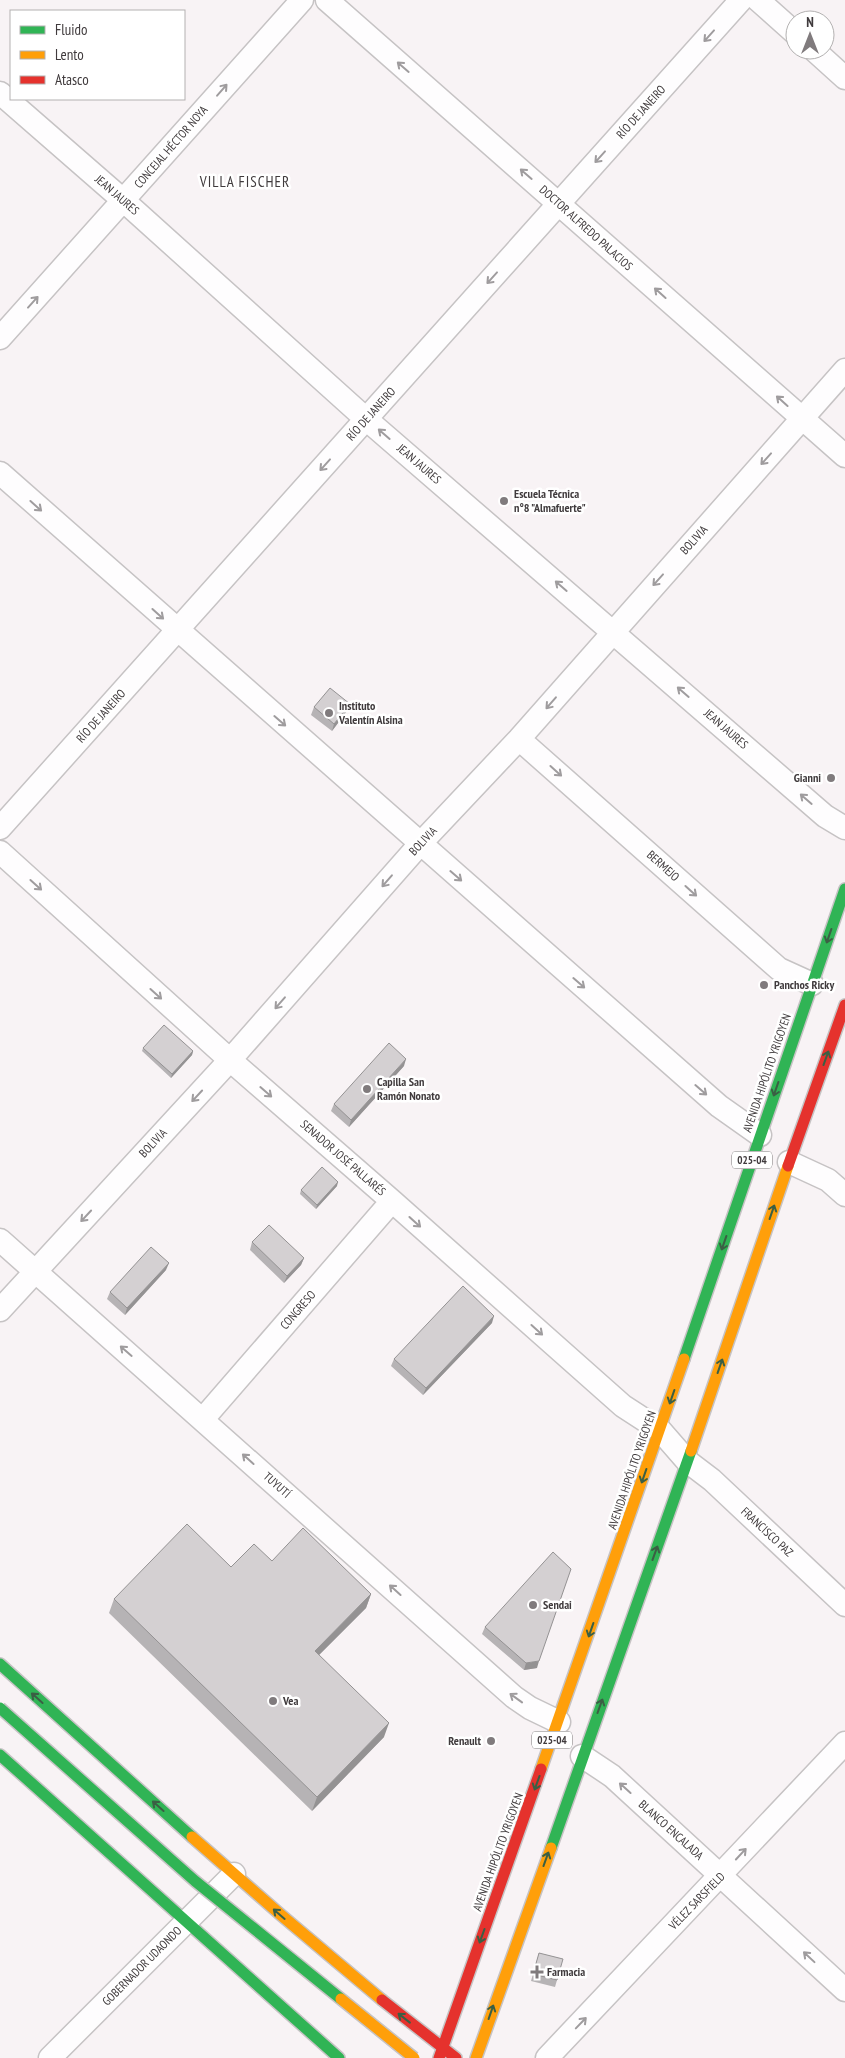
<svg xmlns="http://www.w3.org/2000/svg" width="845" height="2058" font-family="'PT Sans Narrow',sans-serif">
  <style>
    .lines { fill: none; stroke-linecap: round; stroke-linejoin: round }
    .street-casing { stroke: #c6c3c4; stroke-width: 25 }
    .fast-casing { stroke: #c6c3c4; stroke-width: 14 }
    .slow-casing { stroke: #c6c3c4; stroke-width: 14 }
    .jam-casing { stroke: #c6c3c4; stroke-width: 14 }
    .street { stroke: #fefdfe; stroke-width: 22 }
    .fast { stroke: #30b455; stroke-width: 11 }
    .slow { stroke: #ff9f0a; stroke-width: 11 }
    .jam { stroke: #e5322d; stroke-width: 11 }
    .fast-bridge-casing { stroke: #c6c3c4; stroke-width: 14; stroke-linecap: butt }
    .slow-bridge-casing { stroke: #c6c3c4; stroke-width: 14; stroke-linecap: butt }
    .fast-bridge { stroke: #30b455; stroke-width: 11 }
    .slow-bridge { stroke: #ff9f0a; stroke-width: 11 }
    .wall { fill: #b6b3b5 }
    .shaded-wall { fill: #949293 }
    .building { fill: #d4d0d2; stroke: #949293 }
    .oneway { stroke: #9f9c9e }
    .oneway2 { stroke: #3b5f44 }
    .poi-dot { fill: #807b7d; stroke: #fff; stroke-width: 2 }
    .labels { text-anchor: middle; stroke-width: 5; stroke-linejoin: round; paint-order: stroke }
    .shield { fill: #fff; stroke: #797677; stroke-width: 1 }
    .shield-label { font-size: 11px; font-weight: bold; fill: #403b3d }
    .street-label { font-size: 12px; fill: #403b3d; stroke: #fff }
    .poi-label { font-size: 12px; font-weight: bold; fill: #403b3d; stroke: #fff; text-anchor: start }
    .quarter-label { font-size: 15px; letter-spacing: 1px; fill: #403b3d; stroke: #fff }
  </style>
  <rect width="100%" height="100%" fill="#f8f3f5"/>
  <g class="lines">
    <defs>
      <path id="street" d="M327,0l518,456
        M758,0l37,33
        M814,50l31,28
        M0,93l124,108 242,218 459,397 20,12
        M0,338l302,-338
        M0,473l719,633 41,29
        M519,739l260,230 33,15
        M0,828l741,-828
        M0,852l230,208 162,141 231,205 37,24 27,31 25,19 133,125
        M789,1162l39,18 17,15
        M0,1240l514,457 16,11 29,14
        M0,1310l230,-250 190,-216 99,-105 326,-369
        M203,1419l189,-218
        M582,1756l30,20 233,214
        M50,2058l184,-184
        M547,2058l298,-315"/>
      <path id="fast" d="M684,1359l161,-470
        M0,1664l192,173
        M0,1755l339,303
        M551,1848l140,-397"/>
      <path id="slow" d="M691,1451l97,-285
        M541,1769l143,-410
        M192,1837l89,78 101,85
        M476,2058l75,-210"/>
      <path id="jam" d="M788,1166l57,-161
        M382,2000l74,58
        M439,2058l102,-289"/>
    </defs>
    <use href="#street" class="street-casing"/>
    <use href="#fast" class="fast-casing"/>
    <use href="#slow" class="slow-casing"/>
    <use href="#jam" class="jam-casing"/>
    <use href="#street" class="street"/>
    <use href="#fast" class="fast"/>
    <use href="#slow" class="slow"/>
    <use href="#jam" class="jam"/>
    <defs>
      <path id="fast-bridge" d="M0,1708l195,173 146,118"/>
      <path id="slow-bridge" d="M341,1999l73,59"/>
    </defs>
    <use href="#fast-bridge" class="fast-bridge-casing"/>
    <use href="#slow-bridge" class="slow-bridge-casing"/>
    <use href="#fast-bridge" class="fast-bridge"/>
    <use href="#slow-bridge" class="slow-bridge"/>
  </g>
  <path class="wall" d="M314,707l33,4 -15,20 -21,-16z
    M143,1048l50,3 -1,4 -21,23 -29,-27z
    M404,1066l-55,61 -18,-16 3,-7z
    M337,1186l-21,23 -16,-15 1,-4z
    M252,1242l52,16 -3,7 -17,18 -34,-33z
    M166,1270l-41,45 -18,-16 3,-7z
    M492,1323l-69,72 -32,-29 3,-7z
    M272,1561l99,33 -5,14 -47,47 65,82 -72,74 -203,-198 5,-14 117,-32z
    M485,1627l52,41 -13,2 -42,-36z
    M539,1953l18,27 -2,7 -24,-6z"/>
  <path class="shaded-wall" d="M350,704l-3,7 -15,20 2,-7z
    M193,1051l-1,4 -21,23 1,-4z
    M406,1059l-2,7 -55,61 2,-7z
    M338,1182l-1,4 -21,23 1,-4z
    M304,1258l-3,7 -17,18 3,-7z
    M169,1263l-3,7 -41,45 2,-7z
    M494,1316l-2,7 -69,72 3,-7z
    M371,1594l-5,14 -56,56 5,-13z
    M539,1661l-2,7 -13,2 2,-7z
    M389,1723l-5,14 -72,74 5,-14z"/>
  <path class="building" d="M330,688l20,16 -16,20 -20,-17z
    M164,1025l29,26 -21,23 -29,-26z
    M389,1043l17,16 -55,61 -17,-16z
    M322,1167l16,15 -21,23 -16,-15z
    M269,1225l35,33 -17,18 -35,-34z
    M151,1247l18,16 -42,45 -17,-16z
    M463,1286l31,30 -68,72 -32,-29z
    M187,1524l44,43 23,-23 18,17 31,-33 68,66 -56,57 74,72 -72,74 -203,-198z
    M553,1552l18,17 -32,92 -13,2 -41,-36z
    M539,1953l24,6 -6,21 -24,-6z"/>
  <defs><path id="oneway-shaft" d="M-6 0H5M1.5-3L5.5 0L1.5 3" fill="none" stroke-width="1.6" stroke-linecap="round" stroke-linejoin="round" transform="scale(1.25)"/></defs>
  <g class="oneway">
    <use href="#oneway-shaft" transform="translate(709 36) rotate(132)"/>
    <use href="#oneway-shaft" transform="translate(403 67) rotate(-139)"/>
    <use href="#oneway-shaft" transform="translate(222 90) rotate(-49)"/>
    <use href="#oneway-shaft" transform="translate(600 157) rotate(132)"/>
    <use href="#oneway-shaft" transform="translate(526 174) rotate(-139)"/>
    <use href="#oneway-shaft" transform="translate(492 278) rotate(132)"/>
    <use href="#oneway-shaft" transform="translate(660 293) rotate(-138)"/>
    <use href="#oneway-shaft" transform="translate(33 302) rotate(-48)"/>
    <use href="#oneway-shaft" transform="translate(782 401) rotate(-138)"/>
    <use href="#oneway-shaft" transform="translate(384 434) rotate(-139)"/>
    <use href="#oneway-shaft" transform="translate(766 459) rotate(132)"/>
    <use href="#oneway-shaft" transform="translate(325 465) rotate(132)"/>
    <use href="#oneway-shaft" transform="translate(36 506) rotate(42)"/>
    <use href="#oneway-shaft" transform="translate(658 580) rotate(132)"/>
    <use href="#oneway-shaft" transform="translate(561 586) rotate(-139)"/>
    <use href="#oneway-shaft" transform="translate(158 614) rotate(42)"/>
    <use href="#oneway-shaft" transform="translate(683 692) rotate(-139)"/>
    <use href="#oneway-shaft" transform="translate(551 703) rotate(131)"/>
    <use href="#oneway-shaft" transform="translate(280 721) rotate(41)"/>
    <use href="#oneway-shaft" transform="translate(556 771) rotate(42)"/>
    <use href="#oneway-shaft" transform="translate(806 799) rotate(-139)"/>
    <use href="#oneway-shaft" transform="translate(456 876) rotate(41)"/>
    <use href="#oneway-shaft" transform="translate(387 881) rotate(131)"/>
    <use href="#oneway-shaft" transform="translate(36 885) rotate(42)"/>
    <use href="#oneway-shaft" transform="translate(691 891) rotate(42)"/>
    <use href="#oneway-shaft" transform="translate(579 983) rotate(41)"/>
    <use href="#oneway-shaft" transform="translate(156 994) rotate(42)"/>
    <use href="#oneway-shaft" transform="translate(280 1003) rotate(131)"/>
    <use href="#oneway-shaft" transform="translate(701 1090) rotate(41)"/>
    <use href="#oneway-shaft" transform="translate(266 1092) rotate(41)"/>
    <use href="#oneway-shaft" transform="translate(197 1096) rotate(133)"/>
    <use href="#oneway-shaft" transform="translate(86 1216) rotate(133)"/>
    <use href="#oneway-shaft" transform="translate(415 1222) rotate(42)"/>
    <use href="#oneway-shaft" transform="translate(537 1330) rotate(42)"/>
    <use href="#oneway-shaft" transform="translate(126 1351) rotate(-139)"/>
    <use href="#oneway-shaft" transform="translate(248 1459) rotate(-138)"/>
    <use href="#oneway-shaft" transform="translate(395 1590) rotate(-138)"/>
    <use href="#oneway-shaft" transform="translate(516 1698) rotate(-144)"/>
    <use href="#oneway-shaft" transform="translate(625 1788) rotate(-138)"/>
    <use href="#oneway-shaft" transform="translate(741 1854) rotate(-47)"/>
    <use href="#oneway-shaft" transform="translate(809 1957) rotate(-137)"/>
    <use href="#oneway-shaft" transform="translate(581 2023) rotate(-46)"/>
  </g>
  <g class="oneway2">
    <use href="#oneway-shaft" transform="translate(829 936) rotate(109)"/>
    <use href="#oneway-shaft" transform="translate(826 1058) rotate(-70)"/>
    <use href="#oneway-shaft" transform="translate(776 1089) rotate(109)"/>
    <use href="#oneway-shaft" transform="translate(772 1212) rotate(-71)"/>
    <use href="#oneway-shaft" transform="translate(724 1243) rotate(109)"/>
    <use href="#oneway-shaft" transform="translate(720 1366) rotate(-71)"/>
    <use href="#oneway-shaft" transform="translate(672 1397) rotate(109)"/>
    <use href="#oneway-shaft" transform="translate(644 1476) rotate(109)"/>
    <use href="#oneway-shaft" transform="translate(655 1553) rotate(-70)"/>
    <use href="#oneway-shaft" transform="translate(591 1630) rotate(109)"/>
    <use href="#oneway-shaft" transform="translate(37 1698) rotate(-138)"/>
    <use href="#oneway-shaft" transform="translate(600 1706) rotate(-70)"/>
    <use href="#oneway-shaft" transform="translate(537 1783) rotate(110)"/>
    <use href="#oneway-shaft" transform="translate(158 1806) rotate(-138)"/>
    <use href="#oneway-shaft" transform="translate(546 1859) rotate(-70)"/>
    <use href="#oneway-shaft" transform="translate(279 1914) rotate(-139)"/>
    <use href="#oneway-shaft" transform="translate(482 1936) rotate(110)"/>
    <use href="#oneway-shaft" transform="translate(491 2012) rotate(-71)"/>
    <use href="#oneway-shaft" transform="translate(404 2018) rotate(-142)"/>
  </g>
  <g class="poi-dot">
    <circle cx="504" cy="501" r="5"/>
    <circle cx="329" cy="713" r="5"/>
    <circle cx="831" cy="778" r="5"/>
    <circle cx="764" cy="985" r="5"/>
    <circle cx="367" cy="1089" r="5"/>
    <circle cx="533" cy="1605" r="5"/>
    <circle cx="273" cy="1701" r="5"/>
    <circle cx="491" cy="1741" r="5"/>
    <path d="M534.5 1964.5h5v5h5v5h-5v5h-5v-5h-5v-5h5z"/>
  </g>
  <g class="labels">
    <g class="shield">
      <rect x="732" y="1151.5" width="40" height="17" rx="4"/>
      <rect x="532" y="1731.5" width="40" height="17" rx="4"/>
    </g>
    <g class="shield-label">
      <text x="752" y="1164">025-04</text>
      <text x="552" y="1744">025-04</text>
    </g>
    <g class="street-label">
      <text transform="translate(641 112) rotate(-48)" y="4">RÍO DE JANEIRO</text>
      <text transform="translate(171 147) rotate(-49)" y="4">CONCEJAL HÉCTOR NOYA</text>
      <text transform="translate(117 195) rotate(41)" y="4">JEAN JAURES</text>
      <text transform="translate(586 228) rotate(42)" y="4">DOCTOR ALFREDO PALACIOS</text>
      <text transform="translate(371 414) rotate(-48)" y="4">RÍO DE JANEIRO</text>
      <text transform="translate(419 464) rotate(41)" y="4">JEAN JAURES</text>
      <text transform="translate(694 540) rotate(-48)" y="4">BOLIVIA</text>
      <text transform="translate(101 716) rotate(-48)" y="4">RÍO DE JANEIRO</text>
      <text transform="translate(726 729) rotate(41)" y="4">JEAN JAURES</text>
      <text transform="translate(423 841) rotate(-47)" y="4">BOLIVIA</text>
      <text transform="translate(663 866) rotate(42)" y="4">BERMEJO</text>
      <text transform="translate(767 1073) rotate(-71)" y="4">AVENIDA HIPÓLITO YRIGOYEN</text>
      <text transform="translate(153 1143) rotate(-47)" y="4">BOLIVIA</text>
      <text transform="translate(343 1158) rotate(41)" y="4">SENADOR JOSÉ PALLARÉS</text>
      <text transform="translate(298 1310) rotate(-49)" y="4">CONGRESO</text>
      <text transform="translate(632 1470) rotate(-71)" y="4">AVENIDA HIPÓLITO YRIGOYEN</text>
      <text transform="translate(277 1485) rotate(42)" y="4">TUYUTÍ</text>
      <text transform="translate(767 1532) rotate(43)" y="4">FRANCISCO PAZ</text>
      <text transform="translate(671 1830) rotate(42)" y="4">BLANCO ENCALADA</text>
      <text transform="translate(498 1852) rotate(-70)" y="4">AVENIDA HIPÓLITO YRIGOYEN</text>
      <text transform="translate(697 1901) rotate(-46)" y="4">VÉLEZ SARSFIELD</text>
      <text transform="translate(142 1966) rotate(-45)" y="4">GOBERNADOR UDAONDO</text>
    </g>
    <g class="poi-label">
      <text x="514" y="498">Escuela Técnica<tspan x="514" dy="14">n°8 "Almafuerte"</tspan></text>
      <text x="339" y="710">Instituto<tspan x="339" dy="14">Valentín Alsina</tspan></text>
      <text x="821" y="782" text-anchor="end">Gianni</text>
      <text x="774" y="989">Panchos Ricky</text>
      <text x="377" y="1086">Capilla San<tspan x="377" dy="14">Ramón Nonato</tspan></text>
      <text x="543" y="1609">Sendai</text>
      <text x="283" y="1705">Vea</text>
      <text x="481" y="1745" text-anchor="end">Renault</text>
      <text x="547" y="1976">Farmacia</text>
    </g>
    <g class="quarter-label">
      <text x="245" y="187">VILLA FISCHER</text>
    </g>
  </g>
  <rect x="10" y="10" width="175" height="90" fill="#ffffff" stroke="#b3b1b1"/>
  <rect x="20" y="26" width="25" height="8" fill="#30b455" stroke="#b3b1b1"/>
  <text x="55" y="35" font-size="15" fill="#403b3d">Fluido</text>
  <rect x="20" y="51" width="25" height="8" fill="#ff9f0a" stroke="#b3b1b1"/>
  <text x="55" y="60" font-size="15" fill="#403b3d">Lento</text>
  <rect x="20" y="76" width="25" height="8" fill="#e5322d" stroke="#b3b1b1"/>
  <text x="55" y="85" font-size="15" fill="#403b3d">Atasco</text>
  <g transform="translate(810 35)"><circle r="24" fill="#ffffff" stroke="#b3b1b1"/>
  <path d="M0-4L9 19L0 12L-9 19Z" fill="#807b7d"/>
  <text y="-8" font-size="14" font-weight="bold" text-anchor="middle" fill="#403b3d">N</text>
  </g>
</svg>
